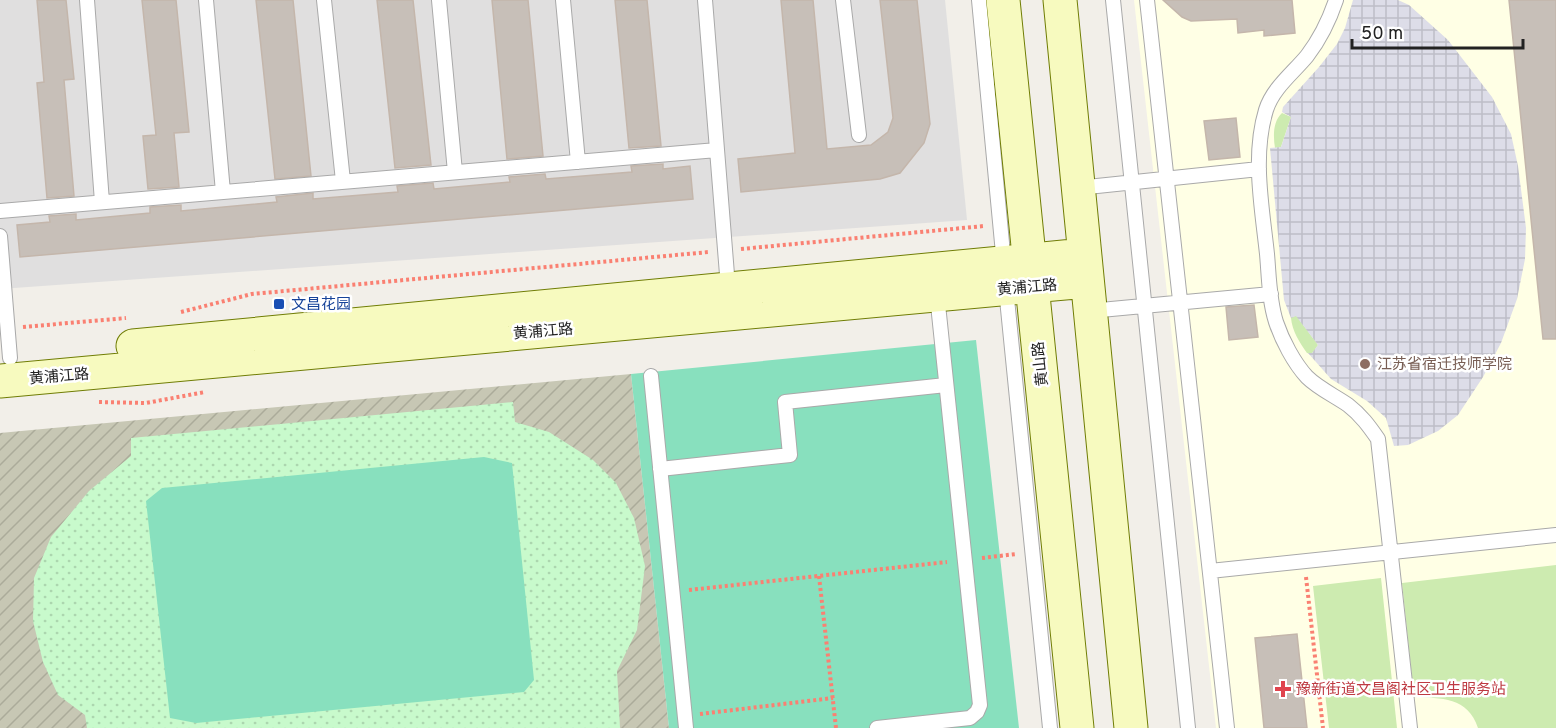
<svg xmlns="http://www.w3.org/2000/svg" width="1556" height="728" font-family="Overpass,'Noto Sans SC',sans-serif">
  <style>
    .residential { fill: #e0dfdf }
    .education { fill: #ffffe5 }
    .construction { fill: url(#construction-furrows) }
    .grass { fill: #cdebb0 }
    .park { fill: url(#park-dots) }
    .pitch { fill: #88e0be }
    .plaza { fill: url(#plaza-grid) }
    .building { fill: #c7bfb8; stroke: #c4b6ab; stroke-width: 1.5 }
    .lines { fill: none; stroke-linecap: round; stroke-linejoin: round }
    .lane-casing { stroke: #a9a9a9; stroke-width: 16 }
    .secondary-casing { stroke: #707d05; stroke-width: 35 }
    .path { stroke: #fa8072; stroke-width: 4; stroke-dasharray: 3 3; stroke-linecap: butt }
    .lane { stroke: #fff; stroke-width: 14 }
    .secondary { stroke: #f7fabf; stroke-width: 33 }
    .transit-dot { fill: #1a4fb4; stroke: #fff; stroke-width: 2 }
    .education-dot { fill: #8d6e63; stroke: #fff; stroke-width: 2 }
    .health-dot { fill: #e0444e; stroke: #fff; stroke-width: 2 }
    .labels { text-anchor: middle; stroke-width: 5; stroke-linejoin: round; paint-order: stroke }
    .street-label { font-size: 15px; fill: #222; stroke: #fff }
    .transit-label { font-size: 15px; fill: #164399; stroke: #fff; text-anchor: start }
    .education-label { font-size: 15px; fill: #785e54; stroke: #fff; text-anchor: start }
    .health-label { font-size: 15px; fill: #be3a42; stroke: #fff; text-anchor: start }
  </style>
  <defs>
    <pattern id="construction-furrows" width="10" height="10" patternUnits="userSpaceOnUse" patternTransform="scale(1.5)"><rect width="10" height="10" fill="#c7c7b4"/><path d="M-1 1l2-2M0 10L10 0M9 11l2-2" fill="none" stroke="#abab9a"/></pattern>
    <pattern id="park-dots" width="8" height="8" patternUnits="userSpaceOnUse" patternTransform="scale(1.5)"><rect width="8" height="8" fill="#c8facc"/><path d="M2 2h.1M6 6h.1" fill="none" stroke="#acd6af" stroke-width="1.8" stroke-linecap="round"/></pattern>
    <pattern id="plaza-grid" width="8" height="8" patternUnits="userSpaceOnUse" patternTransform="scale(1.5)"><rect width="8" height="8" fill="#dddde8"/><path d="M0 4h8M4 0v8" fill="none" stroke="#bdbdc7"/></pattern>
  </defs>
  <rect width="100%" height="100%" fill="#f2efe9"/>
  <path class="residential" d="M0,0h945l22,220 -967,69z"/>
  <path class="education" d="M1134,0h422v728h-340z"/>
  <path class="construction" d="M631,374l38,354h-669v-295z"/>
  <path class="grass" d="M1282,113l9,4 -10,30 -6,1c-2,-12 -2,-27 7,-35z
    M1296,315l22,30 -6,9 -5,-1c-7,-10 -15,-22 -16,-35z
    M1556,565v163h-78c-10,-31 -37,-30 -64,-31l-12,-114z
    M1381,578l16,150h-68l-16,-142z"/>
  <path class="park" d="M513,402l2,20 34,10 44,28 23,23 18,35 11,48 -8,64 -20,41 3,57h-533l-2,-13 -27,-20 -15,-33 -10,-41 1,-43 17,-41 38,-46 42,-35v-18z"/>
  <path class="pitch" d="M976,340l43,388h-350l-38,-354z
    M484,457l28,6 22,217 -10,12 -328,31 -26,-5 -24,-217 16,-13z"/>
  <path class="plaza" d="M1353,0h45l11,5 39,35 44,57 19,37 7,32 8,62 -1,31 -8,40 -16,44 -18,34 -25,38 -20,16 -30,14 -14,1 -8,-28 -19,-17 -36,-22 -23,-26h4l6,-8 -22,-29 -5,2 -7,-18 -14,-152 11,-1 10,-30 -9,-5 1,-5 36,-40 18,-23 8,-16z"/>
  <path class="building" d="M37,0h29l8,79 -10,1 10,116 -27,2 -10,-115 7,-1z
    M142,0h34l13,132 -15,1 5,54 -31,2 -5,-53 13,-1z
    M256,0h37l18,176 -36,3z
    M377,0h36l18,165 -36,3z
    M492,0h36l15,156 -36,3z
    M615,0h32l14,146 -32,2z
    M781,0h32l14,149 44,-4 17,-13 5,-14 -13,-118h37l13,124 -6,19 -24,30 -20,6 -139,13 -3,-33 57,-6z
    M1163,0h129l3,33 -31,3v-6l-26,3 -1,-14 -46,2 -9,-4z
    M1509,0h47v339h-13z
    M1236,118l4,39 -31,3 -5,-39z
    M663,164v5l27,-3 3,33 -673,58 -3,-32 33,-3 -1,-6 27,-2v6l74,-7v-6l31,-2v6l96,-9 -1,-5 37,-4v6l85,-7 -1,-6 36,-3 1,6 76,-7 -1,-5 36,-3 1,5 86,-7 -1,-6z
    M1254,305l4,32 -29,3 -3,-33z
    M1297,634l10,94h-43l-9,-90z"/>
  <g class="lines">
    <defs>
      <path id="lane" d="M87,0l15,202
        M206,0l17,192
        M324,0l19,181
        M439,0l16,172
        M563,0l15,162
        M705,0l23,287
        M843,0l16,135
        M979,0l25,264
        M1113,0l75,728
        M1147,0l80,728
        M1336,0c-7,21 -16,39 -29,56 -14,17 -34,32 -41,54 -14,46 -4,97 1,144 2,22 2,46 9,68 6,18 18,41 31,55 11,11 28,19 41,28 13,10 21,21 30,34l32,289
        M1078,188l181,-19
        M0,211l717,-61
        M0,236l10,122
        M1006,289l44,439
        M1090,311l181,-17
        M651,376l35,352
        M660,469l130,-14 -5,-53 161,-17
        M1210,571l346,-36
        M877,728l93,-10 7,-6 3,-7 -43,-410"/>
      <path id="secondary" d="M1003,0l74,728
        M1060,0l71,728
        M133,346l951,-91
        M0,381l1087,-100"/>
    </defs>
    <use href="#lane" class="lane-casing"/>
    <use href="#secondary" class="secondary-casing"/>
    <path class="path" d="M741,249l243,-23
      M181,312l71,-18 457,-42
      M23,327l103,-9
      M99,402l47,1 59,-11
      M982,558l34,-4
      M819,576l17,152
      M1306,577l17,151
      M689,590l258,-28
      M700,714l133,-16"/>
    <use href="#lane" class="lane"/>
    <use href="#secondary" class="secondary"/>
  </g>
  <rect class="transit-dot" x="273" y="298" width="12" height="12" rx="3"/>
  <circle class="education-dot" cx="1365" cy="364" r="6"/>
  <path class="health-dot" d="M1280 680h6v6h6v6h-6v6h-6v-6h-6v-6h6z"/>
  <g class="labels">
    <g class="street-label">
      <text transform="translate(1027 287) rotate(-5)" y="5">黄浦江路</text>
      <text transform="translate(543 331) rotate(-5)" y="5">黄浦江路</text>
      <text transform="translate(1040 364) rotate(-96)" y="5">黄山路</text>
      <text transform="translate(59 376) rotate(-5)" y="5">黄浦江路</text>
    </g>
    <g class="transit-label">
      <text x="291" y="309">文昌花园</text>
    </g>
    <g class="education-label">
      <text x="1377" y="369">江苏省宿迁技师学院</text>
    </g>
    <g class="health-label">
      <text x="1296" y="694">豫新街道文昌阁社区卫生服务站</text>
    </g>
  </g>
  <path d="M1352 39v9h171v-9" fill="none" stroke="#222222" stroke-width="3"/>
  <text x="1361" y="39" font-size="18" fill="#222222" stroke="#ffffff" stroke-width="4.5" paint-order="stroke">50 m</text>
</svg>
